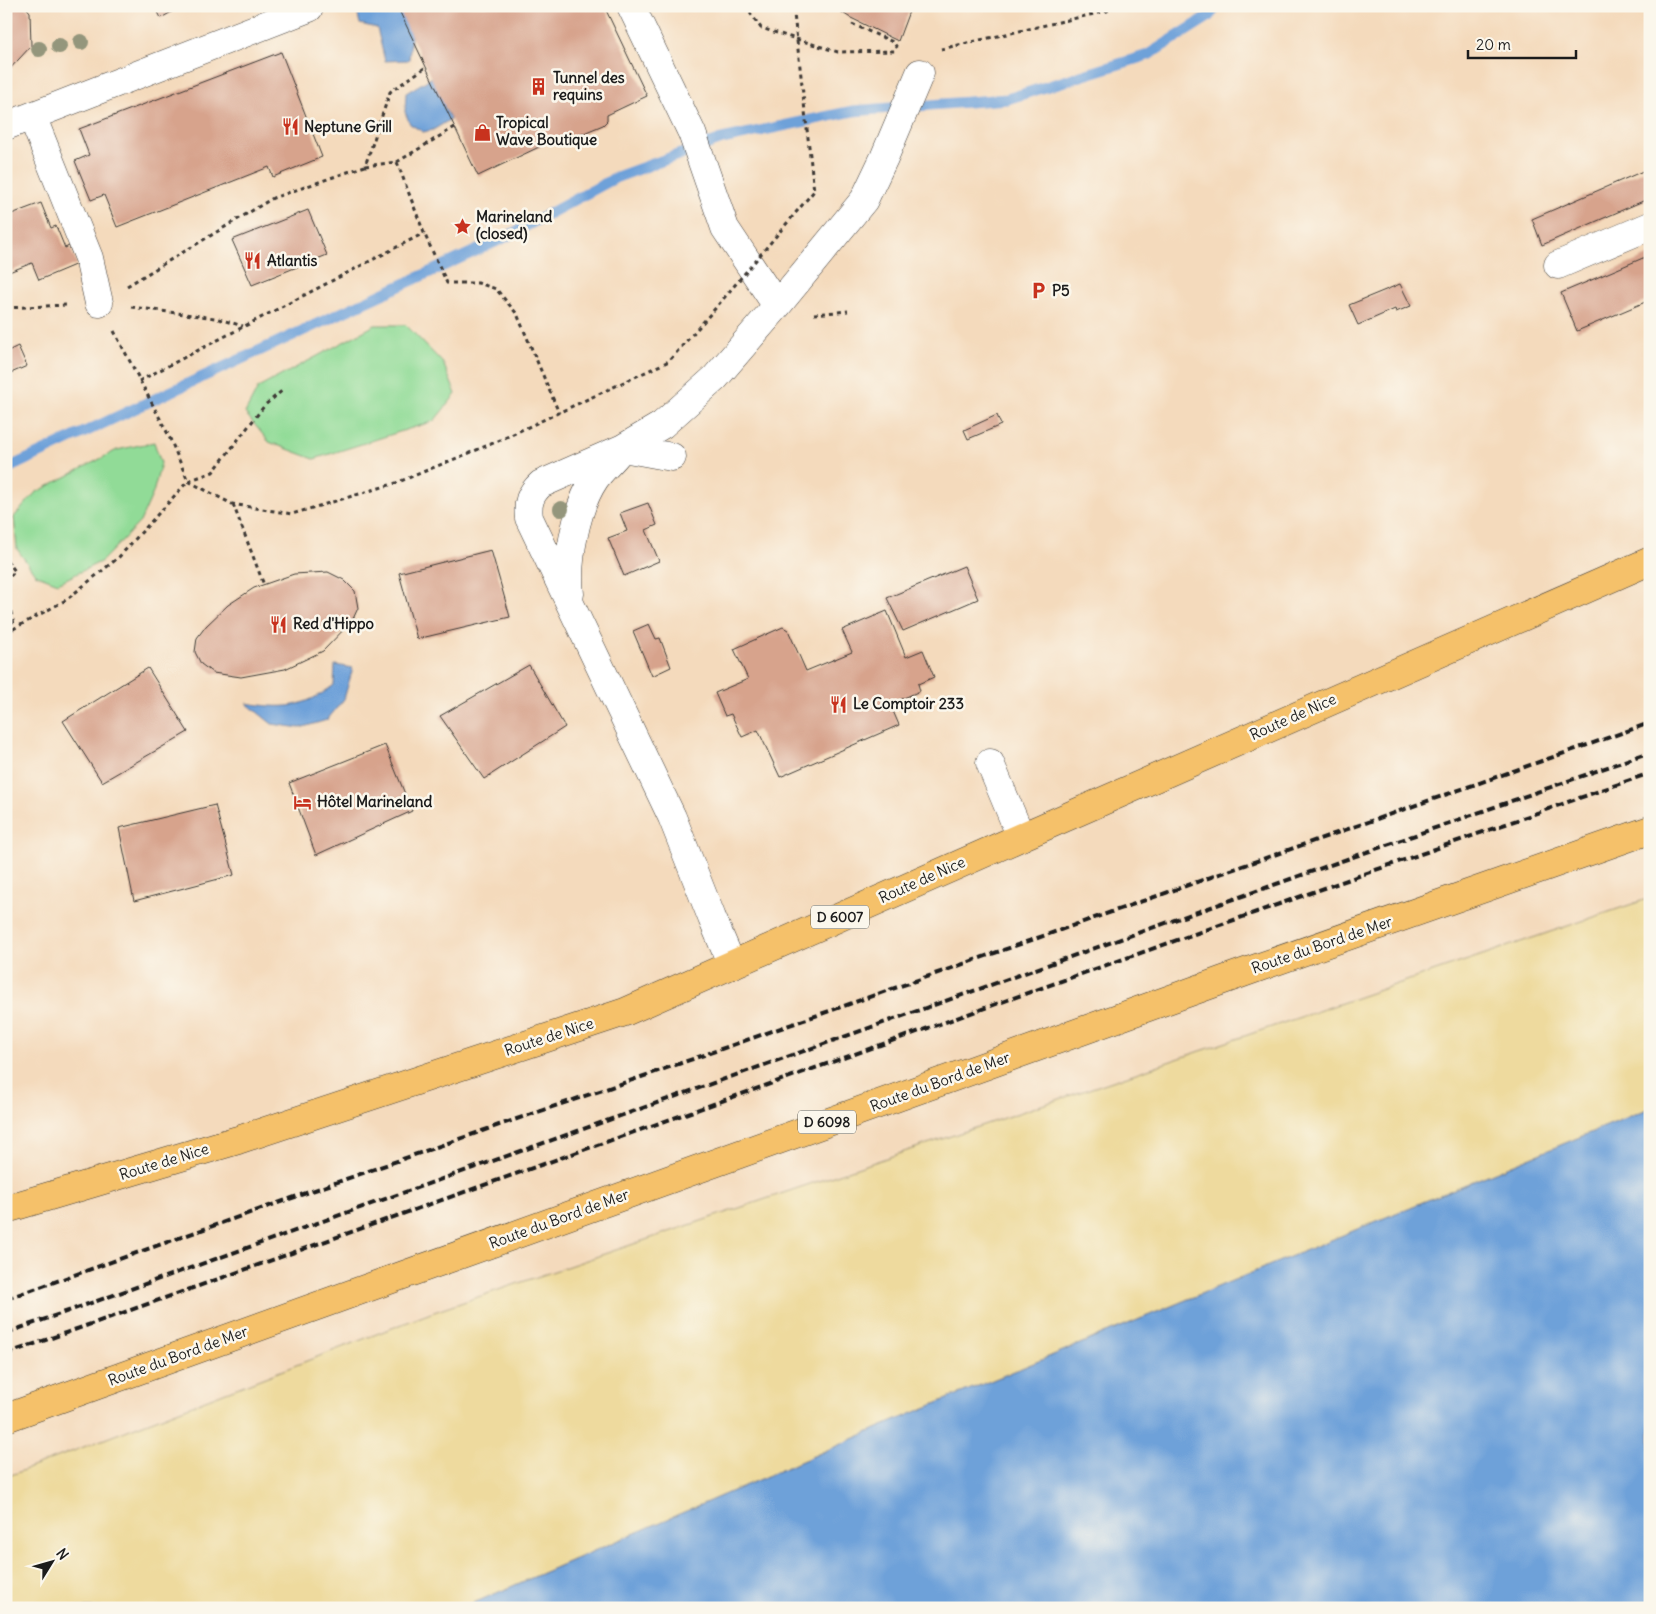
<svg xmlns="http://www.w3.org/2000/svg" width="1656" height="1614" font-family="Delius,sans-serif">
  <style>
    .green { fill: #91db97; stroke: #567c5a }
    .sand { fill: #eeda9e; stroke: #857b5d }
    .water { fill: #6ea1d9; stroke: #455e7a }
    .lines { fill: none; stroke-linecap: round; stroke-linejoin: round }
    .stream { stroke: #6ea1d9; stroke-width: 11 }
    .building { fill: #d7a38c }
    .minor-casing { stroke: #3c3834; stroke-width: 29 }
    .major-casing { stroke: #3c3834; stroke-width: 29 }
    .path { stroke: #3c3834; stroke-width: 3; stroke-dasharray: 4 4; stroke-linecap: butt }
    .minor { stroke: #fff; stroke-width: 28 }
    .major { stroke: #f5c16b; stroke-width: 28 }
    .rail { stroke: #1c1c1c; stroke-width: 4; stroke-dasharray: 8 4; stroke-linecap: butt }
    .path-bridge { stroke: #3c3834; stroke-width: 3; stroke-dasharray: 4 4; stroke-linecap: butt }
    .tree { fill: #94967c }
    .labels { text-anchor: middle; stroke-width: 5; stroke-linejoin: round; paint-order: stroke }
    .shield { fill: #fbf7ec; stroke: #5f5e5a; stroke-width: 1 }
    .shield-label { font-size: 14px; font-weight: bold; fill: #1c1c1c }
    .poi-label { font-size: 15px; font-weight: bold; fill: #1c1c1c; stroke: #fbf7ec; text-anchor: start }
    .street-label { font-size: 15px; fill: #1c1c1c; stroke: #fbf7ec }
  </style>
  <rect width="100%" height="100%" fill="#fbf7ec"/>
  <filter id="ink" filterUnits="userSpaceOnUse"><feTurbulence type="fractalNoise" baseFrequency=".02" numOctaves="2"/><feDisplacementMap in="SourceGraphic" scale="10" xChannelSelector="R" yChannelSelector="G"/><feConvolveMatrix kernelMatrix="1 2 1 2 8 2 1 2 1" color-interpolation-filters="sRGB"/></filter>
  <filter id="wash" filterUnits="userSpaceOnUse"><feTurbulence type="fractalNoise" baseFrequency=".0096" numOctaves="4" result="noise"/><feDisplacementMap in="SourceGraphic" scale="20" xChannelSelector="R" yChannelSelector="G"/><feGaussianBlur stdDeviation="1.12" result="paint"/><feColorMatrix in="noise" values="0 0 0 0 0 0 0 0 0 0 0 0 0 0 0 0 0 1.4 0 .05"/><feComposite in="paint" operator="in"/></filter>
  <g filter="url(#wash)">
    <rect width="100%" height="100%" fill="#f4dabc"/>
    <path class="green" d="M375,325h31l37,38 13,31 -22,27 -120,38 -45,-17 -24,-29 13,-25z
      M154,442l7,21 -8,30 -13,29 -38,39 -44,22 -23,-9 -18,-25 -3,-32 21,-24 82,-43z"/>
    <path class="sand" d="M1650,898v210l-737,305 -451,195h-456v-131l425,-164z"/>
    <path class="water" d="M356,6h73l-18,30 -2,24 -24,1 -8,-33 -17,-4z
      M439,58l15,37 -10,12 7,12 -18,11 -10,2 -13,-8 -5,-12 1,-19 25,-15z
      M335,665l18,3 -9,31 -17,21 -27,8 -28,-4 -26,-21c38,6 56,6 88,-18z
      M1650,1108v500h-1188l451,-195z"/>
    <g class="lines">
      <path class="stream" d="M6,469l166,-78 336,-155 109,-59 105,-38 131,-28 154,-12 141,-44 60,-38 9,-11"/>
    </g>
    <g id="blocks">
      <path class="building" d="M6,6h19l5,6 1,34 -25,27z
        M155,6h18l2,4 -14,8z
        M397,6h207l43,90 -40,19v6l-4,4 -43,18 -2,-5 -80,38z
        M832,6h79l-13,35 -49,-24z
        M281,52l41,105 -49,20 -4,-10 -152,60 -13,-32 -13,5 -16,-39 14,-6 -10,-26z
        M1650,168v30l-108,47 -10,-26z
        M41,203l10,25 5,-2 9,22 4,-2 8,18 -38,16 -7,-17 -23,9 -3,5v-61z
        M308,210l19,45 -75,30 -20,-45z
        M1650,255v45l-73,31 -16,-38z
        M1400,284l11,22 -15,6 -1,-3 -37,16 -9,-20z
        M18,346l9,20 -16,7 -5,-13v-8z
        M997,415l4,10 -33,14 -4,-9z
        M648,503l9,22 -11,5 13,31 -35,15 -16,-38 19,-7 -7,-18z
        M491,550l19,67 -93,22 -18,-66z
        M964,566l14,33 -75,32 -16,-33z
        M328,572l16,8 11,11 3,17 -6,13 -29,30 -38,18 -44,8 -28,-4 -12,-9 -6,-12 2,-14 9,-12 22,-21 26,-17 40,-14z
        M887,611l19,46 17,-7 11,27 -16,7 2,7 -30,13 9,21 -119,52 -22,-47 -16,7 -11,-23 -6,2 -10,-23 33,-14 -14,-30 49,-22 5,3 18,41 46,-19 -10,-22z
        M649,624l7,15 4,-1 11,29 -19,9 -19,-45z
        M529,665l36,62 -81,52 -44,-63z
        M148,668l40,64 -86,50 -39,-61z
        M385,745l27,66 -96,44 -27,-72z
        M215,805l19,70 -100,26 -15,-73z"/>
    </g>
  </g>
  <g filter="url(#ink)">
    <use href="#blocks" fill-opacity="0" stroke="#3c3834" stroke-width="1"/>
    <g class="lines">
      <defs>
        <path id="minor" d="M631,6l61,127 33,95 52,78
          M32,116l57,142 10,45
          M6,126l303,-118 1,-2
          M1558,265l92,-39
          M623,448l49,9
          M570,594c-4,-33 6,-87 25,-115 6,-9 16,-17 23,-26
          M990,763l31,74
          M732,965l-20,-47 -40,-101 -143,-299c-2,-15 1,-24 12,-34l82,-36 39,-23 53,-47 62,-72 87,-106 20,-42 36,-85"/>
        <path id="major" d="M6,1209l232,-69 387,-128 396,-175 629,-276
          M6,1418l1248,-449 396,-139"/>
      </defs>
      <use href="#minor" class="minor-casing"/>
      <use href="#major" class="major-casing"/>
      <path class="path" d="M745,6l16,22 77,24 59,-1
        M794,6v8
        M852,24l41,18 6,8
        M941,49l166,-38 8,-5
        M397,162l27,71 23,50h31l18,6 21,25 42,99
        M365,166l32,-4 58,-35
        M127,286l146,-88 92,-32 25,-74 36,-25
        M131,307l84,11 28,8
        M6,308l60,-3
        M814,314l34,-3
        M114,331l54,103 20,47 44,23 60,10 104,-31 100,-41 173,-81 44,-50
        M139,381l285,-148
        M233,504l31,81
        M6,529l8,-12
        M6,562l3,1 6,8 -9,10
        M6,588l1,9 8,31
        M6,633l60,-33 53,-43 69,-76 25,-9 52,-67 18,-15"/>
      <use href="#minor" class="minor"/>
      <use href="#major" class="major"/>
      <path class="rail" d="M6,1299l493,-174 148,-50 1003,-352
        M6,1333l1644,-581
        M6,1354l1644,-581"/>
      <path class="path-bridge" d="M713,311l101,-120 -20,-177"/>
    </g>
    <g class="tree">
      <circle cx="81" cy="42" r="8"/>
      <circle cx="59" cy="46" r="8"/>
      <circle cx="39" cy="49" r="8"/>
      <circle cx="561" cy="509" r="8"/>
    </g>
  </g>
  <defs>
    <symbol id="building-bare" viewBox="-9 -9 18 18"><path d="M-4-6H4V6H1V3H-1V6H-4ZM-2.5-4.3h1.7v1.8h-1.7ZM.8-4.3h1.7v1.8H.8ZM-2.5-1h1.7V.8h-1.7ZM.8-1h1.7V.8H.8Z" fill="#c8321e" stroke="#fbf7ec" stroke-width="2.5" paint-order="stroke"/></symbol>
    <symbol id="restaurant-bare" viewBox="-9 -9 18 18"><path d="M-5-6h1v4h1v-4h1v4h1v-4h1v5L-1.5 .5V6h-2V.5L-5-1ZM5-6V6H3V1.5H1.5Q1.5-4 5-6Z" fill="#c8321e" stroke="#fbf7ec" stroke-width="2.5" paint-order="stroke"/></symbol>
    <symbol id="shop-bare" viewBox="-9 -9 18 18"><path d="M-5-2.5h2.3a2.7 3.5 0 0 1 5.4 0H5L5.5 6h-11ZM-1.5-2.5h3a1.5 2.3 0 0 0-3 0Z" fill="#c8321e" stroke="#fbf7ec" stroke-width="2.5" paint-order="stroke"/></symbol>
    <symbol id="sight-bare" viewBox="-9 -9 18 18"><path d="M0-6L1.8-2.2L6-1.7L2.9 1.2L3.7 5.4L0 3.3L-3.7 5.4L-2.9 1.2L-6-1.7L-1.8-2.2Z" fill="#c8321e" stroke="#fbf7ec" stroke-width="2.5" paint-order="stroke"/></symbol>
    <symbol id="parking-bare" viewBox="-9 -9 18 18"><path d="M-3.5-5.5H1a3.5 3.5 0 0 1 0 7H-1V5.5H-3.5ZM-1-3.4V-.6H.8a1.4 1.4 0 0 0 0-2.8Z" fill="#c8321e" stroke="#fbf7ec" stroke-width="2.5" paint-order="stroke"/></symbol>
    <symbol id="hotel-bare" viewBox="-9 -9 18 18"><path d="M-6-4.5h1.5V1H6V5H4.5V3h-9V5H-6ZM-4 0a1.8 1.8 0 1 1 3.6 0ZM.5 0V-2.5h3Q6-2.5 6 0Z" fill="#c8321e" stroke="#fbf7ec" stroke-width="2.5" paint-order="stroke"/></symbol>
  </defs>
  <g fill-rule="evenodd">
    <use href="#building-bare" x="526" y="74" width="25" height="25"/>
    <use href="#restaurant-bare" x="278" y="114" width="25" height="25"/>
    <use href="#shop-bare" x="470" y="120" width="25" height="25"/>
    <use href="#sight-bare" x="450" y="214" width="25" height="25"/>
    <use href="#restaurant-bare" x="240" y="248" width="25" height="25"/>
    <use href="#parking-bare" x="1026" y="278" width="25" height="25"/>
    <use href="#restaurant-bare" x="266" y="612" width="25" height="25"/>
    <use href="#restaurant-bare" x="826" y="692" width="25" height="25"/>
    <use href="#hotel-bare" x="290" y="790" width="25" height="25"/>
  </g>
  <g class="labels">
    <g class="shield">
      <rect x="811" y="905.5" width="58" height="23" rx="4"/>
      <rect x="798" y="1110.5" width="58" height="23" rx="4"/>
    </g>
    <g class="shield-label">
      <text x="840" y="922">D 6007</text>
      <text x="827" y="1127">D 6098</text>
    </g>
    <g class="poi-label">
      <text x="553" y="83">Tunnel des<tspan x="553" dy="17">requins</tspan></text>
      <text x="496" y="128">Tropical<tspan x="496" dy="17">Wave Boutique</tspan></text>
      <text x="304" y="132">Neptune Grill</text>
      <text x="476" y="222">Marineland<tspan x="476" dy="17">(closed)</tspan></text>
      <text x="267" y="266">Atlantis</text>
      <text x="1052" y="296">P5</text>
      <text x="293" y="629">Red d'Hippo</text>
      <text x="853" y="709">Le Comptoir 233</text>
      <text x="317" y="807">Hôtel Marineland</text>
    </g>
    <g class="street-label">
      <text transform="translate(1293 717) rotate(-24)" y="5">Route de Nice</text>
      <text transform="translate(922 880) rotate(-24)" y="5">Route de Nice</text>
      <text transform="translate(1322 945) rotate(-19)" y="5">Route du Bord de Mer</text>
      <text transform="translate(549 1037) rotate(-18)" y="5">Route de Nice</text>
      <text transform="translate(940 1082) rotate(-20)" y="5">Route du Bord de Mer</text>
      <text transform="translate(164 1162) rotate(-17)" y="5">Route de Nice</text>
      <text transform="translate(559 1219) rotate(-20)" y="5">Route du Bord de Mer</text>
      <text transform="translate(178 1356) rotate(-20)" y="5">Route du Bord de Mer</text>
    </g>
  </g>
  <rect width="1656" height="1614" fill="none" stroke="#fbf7ec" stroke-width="25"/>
  <g transform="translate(52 1562) rotate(53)" stroke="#fbf7ec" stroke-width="4" paint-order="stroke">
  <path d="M0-4L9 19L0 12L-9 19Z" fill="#1c1c1c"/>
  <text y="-8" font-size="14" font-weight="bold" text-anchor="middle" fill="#1c1c1c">N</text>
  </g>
  <path d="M1468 50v8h108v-8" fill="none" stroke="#1c1c1c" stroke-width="2.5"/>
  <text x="1476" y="50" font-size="15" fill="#1c1c1c" stroke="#fbf7ec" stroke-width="4" paint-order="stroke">20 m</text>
</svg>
